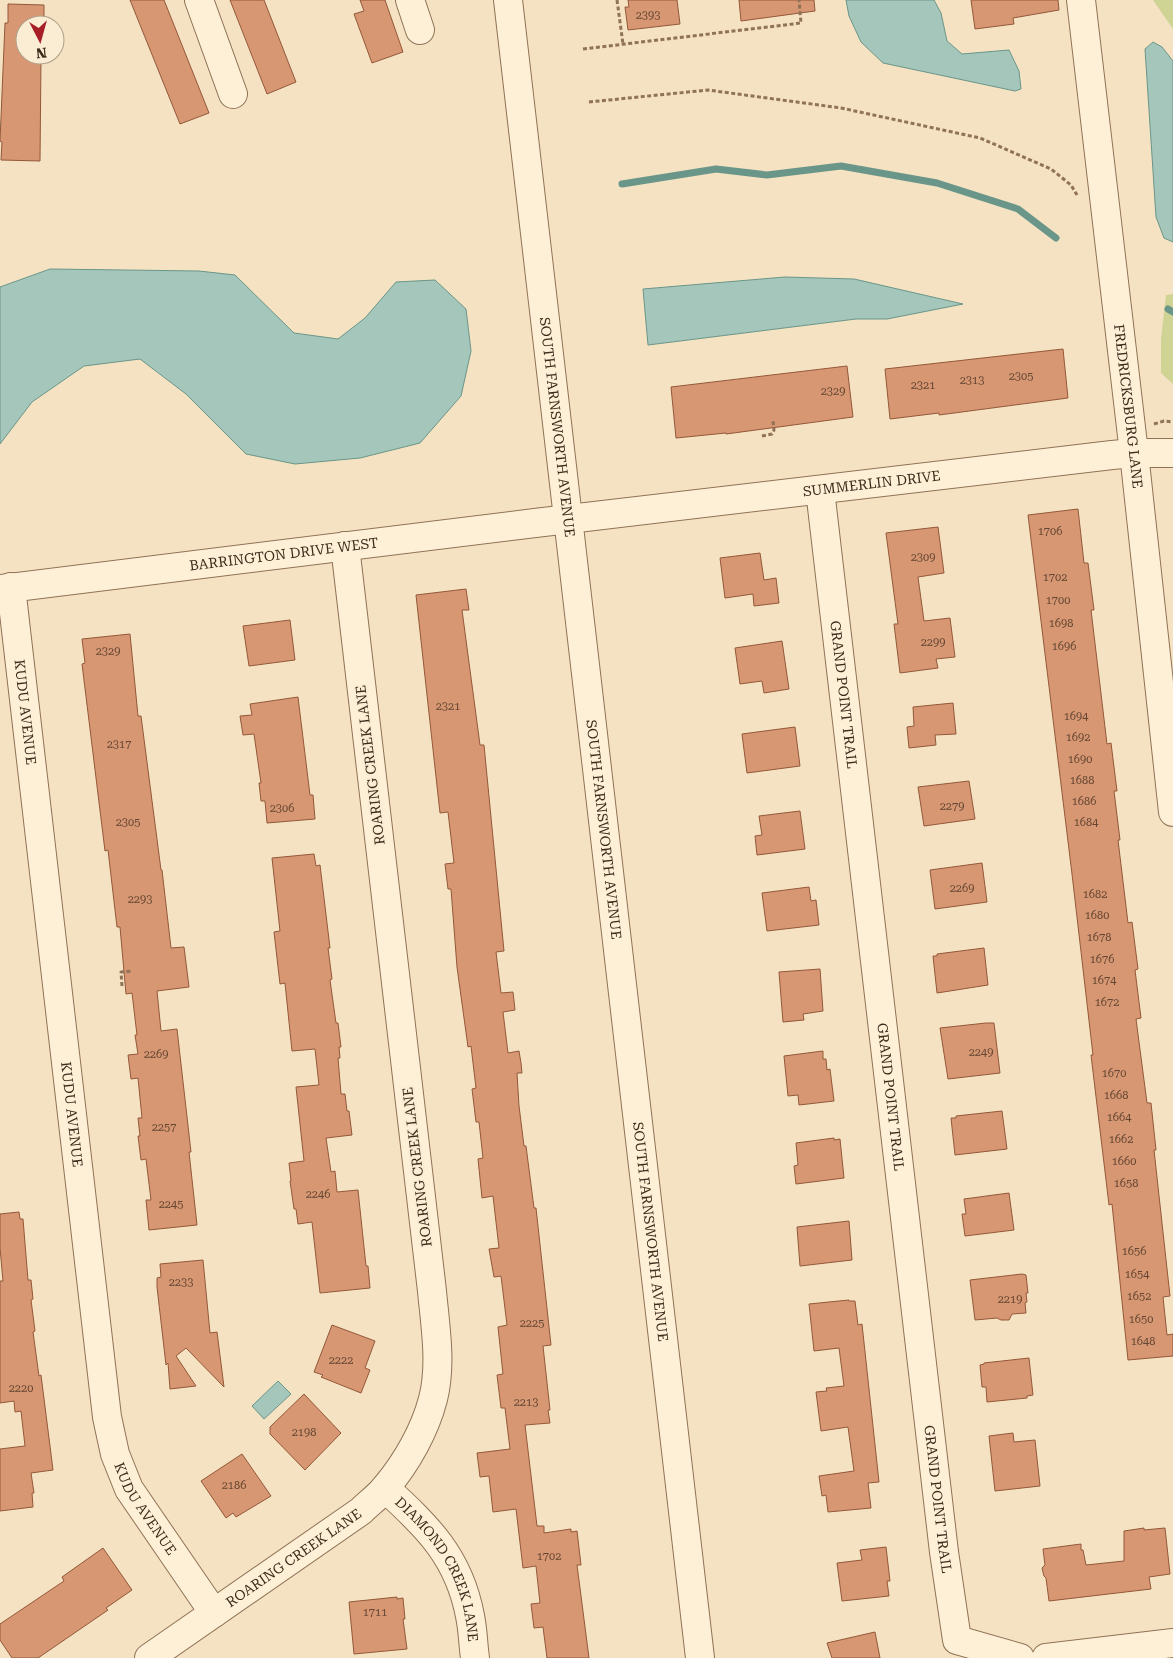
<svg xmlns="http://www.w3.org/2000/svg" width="1173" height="1658" font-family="'Roboto Serif',serif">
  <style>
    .green { fill: #cfd394 }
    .water { fill: #a5c6ba; stroke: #6a9689 }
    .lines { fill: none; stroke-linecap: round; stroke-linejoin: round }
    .stream { stroke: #6a9689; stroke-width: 7 }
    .building { fill: #d79773; stroke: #935839 }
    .minor-casing { stroke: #907256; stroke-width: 30 }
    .path { stroke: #907256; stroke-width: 3; stroke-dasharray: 4 2.5; stroke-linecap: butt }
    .minor { stroke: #fdf0d7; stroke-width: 28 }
    .labels { text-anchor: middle; stroke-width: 4; stroke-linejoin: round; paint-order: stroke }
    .number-label { font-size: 11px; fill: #644632 }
    .street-label { font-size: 14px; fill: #3e2b1c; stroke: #faedd3 }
  </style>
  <rect width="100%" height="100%" fill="#f4e2c2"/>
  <path class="green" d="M1153,0h20v29z
    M1173,294v90l-12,-11v-34l5,-44z"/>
  <path class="water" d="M846,0h88l7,13 6,28 15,13 47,-4 10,21 2,18 -6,2 -132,-28 -22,-21 -12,-26z
    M1153,42l9,5 11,14v181l-9,-4 -8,-21 -11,-168z
    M50,269l149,2 36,4 59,58 44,6 27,-21 31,-36 39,-2 31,29 5,42 -10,45 -41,47 -60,15 -65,6 -49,-10 -60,-60 -46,-35 -56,7 -52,36 -32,42v-157z
    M785,277l69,2 109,25 -76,15h-31l-208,26 -5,-56z
    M278,1381l13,13 -27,25 -12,-13z"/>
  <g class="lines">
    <path class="stream" d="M622,184l94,-15 51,6 74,-9 96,17 81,26 38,29
      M1168,309l5,3"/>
  </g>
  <path class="building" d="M130,0h34l45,113 -29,11z
    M230,0h34l32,82 -29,12z
    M360,0h25l18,52 -31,11 -18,-49 10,-3z
    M628,0h49l3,24 -52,6 -3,-23h4z
    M739,0h75l1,11 -74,10z
    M971,0h87l1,10 -46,8 1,6 -39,5z
    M8,4l36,1v20h-19v30h18l-2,2 -1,104 -39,-1 1,-18 -2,-1 5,-118h3z
    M1063,349l5,49 -129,17v-2l-49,6 -5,-50z
    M847,366l6,51 -127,17v-1l-50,5 -5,-51z
    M1078,509l6,54h4l6,47h-3l16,134 4,-1 6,48h-3l6,49h-2l10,83 4,-1 6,47 -3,1 6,48 -5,1 11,84h4l5,47h-2l16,146 -7,1 4,38 6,-1v22l-45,4 -16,-156 -3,1 -18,-150h2l-21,-181 -44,-359z
    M938,527l6,46 -26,4 6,44 26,-3 5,39 -19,2 2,9 -38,5 -6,-49h4l-12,-91z
    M760,553l4,27 12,-2 3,25 -25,3 -1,-12 -28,4 -5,-40z
    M466,589l3,21h-7l18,135h4l20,206 -8,1 5,41 12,-1 2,18 -12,2 5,41 11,-2 2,12 1,10h-5l2,33 5,40h2l8,62h2l15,137 -8,1 7,64h-2l2,13 -25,2 12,101h7v7l27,-4v3l6,-1 4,34h-4l12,93h-42l-4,-31 -9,1 -3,-24 9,-1 -4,-37 -13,2 -7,-59 -23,3 -4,-36 -9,1 -3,-24 33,-4 -5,-41h-4l-4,-33 6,-1 -5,-47 9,-2 -6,-49 -7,1 -5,-28 10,-1 -6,-52 -11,2 -4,-39 5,-1 -4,-36h-3l-4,-33 4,-1 -5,-42 -3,1 -11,-80 -6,-78h-3l-3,-25 9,-1 -6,-51 -8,1 -24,-218z
    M290,620l5,40 -46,6 -6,-40z
    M130,634l8,82h3l20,154h1l9,78 13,-1 5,40 -32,4 4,40 16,-2 14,123h-2l8,73 -48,5 -3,-30h5l-5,-41 -5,1 -3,-24h2l-2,-18h4l-4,-40 -7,1 -3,-24 10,-1 -3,-19h2l-5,-42 -6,1 -6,-67h-3l-9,-77 -3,1 -23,-187 3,-1 -3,-24z
    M782,641l7,48 -25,4 -2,-12 -22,3 -5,-36z
    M298,697l12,98h3l2,24 -48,4 -2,-22h-4l-2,-18h2l-7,-49 -11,1 -3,-19 12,-1 -2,-11z
    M953,703l3,31 -21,1 1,10 -27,3 -2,-21 7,-1 -1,-19z
    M795,727l5,39 -53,7 -5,-39z
    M969,781l6,38 -51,7 -6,-39z
    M800,811l5,38 -48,6 -2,-19 7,-1 -3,-19z
    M314,854l2,12 4,-1 4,33 6,50h-2l4,31 -2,1 6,43h2l3,24h-2l1,11h-2l3,36h4l2,17h2l3,24 -26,3 5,34 4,-1 2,21 21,-2 8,76h2l2,22 -50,5 -8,-71 -14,2 -2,-15h-2l-4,-28h1l-2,-18 15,-2 -8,-74 23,-2 -4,-36 -23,2 -7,-68 -5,1 -6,-52 6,-1 -8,-73z
    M982,863l5,39 -52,7 -5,-39z
    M809,887l2,14 5,-1 3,25 -52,6 -5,-38z
    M984,948l4,37 -51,8 -4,-37h4v-2z
    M820,969l3,42 -20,3 1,6 -21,2 -4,-50z
    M986,1023h8l6,50 -52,6 -8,-51z
    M823,1051v8h3l1,11 3,-1 4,32 -35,4 -1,-10 -10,1 -4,-40z
    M1002,1111l5,38 -52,6 -4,-37h5v-2z
    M834,1138v2l6,-1 4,39 -48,6 -2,-18 4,-1 -2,-22z
    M1009,1193l5,37 -49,6 -3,-22h4l-2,-15z
    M19,1212l1,7h3l5,61h3l2,19 -2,1 4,31 -2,1 6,44 2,-1 12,95 -22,3 3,20h-2l1,14 -33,4v-62l25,-3 -4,-35 -6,1 -1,-11 -14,2v-122h3l-3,-33v-34z
    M849,1221l3,39 -52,6 -3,-39z
    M203,1260l7,73 7,-1 7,55 -38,-39 -10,8 20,30 -26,3 -2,-26 -2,2 -9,-78v-9l4,-1 -1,-13z
    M1022,1274l4,1 2,18h-2l1,9 -2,1 1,10 -14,1 -3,6h-8l-4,-2 -22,2 -5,-40z
    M849,1300v1h6l3,24 4,-1 17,158 -11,1 3,25 -43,4 -2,-17 -4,1 -3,-20 35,-5 -6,-44 -27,4 -5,-39 11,-1 -1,-3 18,-2 -5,-38 -25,3 -5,-47z
    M332,1325l43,16 -10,27 5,2 -9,23 -40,-16 2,-2 -9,-3z
    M1029,1358l4,37 -6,1v2l-40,4 -1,-15h-4l-2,-22 4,-1v-1z
    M304,1394l37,39 -36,37 -35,-36v-7z
    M1013,1433l1,9 21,-2 5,46 -45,5 -6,-55z
    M242,1454l29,42 -35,21 -3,-4 -7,5 -25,-37z
    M1144,1528v2l21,-2 5,46 -21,3 2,12 -102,12 -3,-23 -2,-2 -2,-8 3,-3 -2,-16 38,-5v6h2l3,15 38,-4v-30z
    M886,1547l4,34h-3l2,15 -47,5 -5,-38 25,-3 -2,-10z
    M103,1548l29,42 -26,18 2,2 -70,48h-26l-12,-18v-16l64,-43 -2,-4z
    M397,1597v2l6,-1 2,21h-2l4,30 -53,5 -5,-52z
    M875,1632l5,26h-48l-5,-15z"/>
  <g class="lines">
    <defs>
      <g id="minor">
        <path d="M199,0l34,94"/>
        <path d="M410,0l10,30"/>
        <path id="s1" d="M508,0l192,1658"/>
        <path id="s2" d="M1081,0l53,453 39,359"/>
        <path id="s3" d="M820,490l124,1062 13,88 63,18"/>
        <path id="s4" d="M11,587l96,830 8,37 14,35 85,124"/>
        <path id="s5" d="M0,589l535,-66 577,-68 22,-2h39"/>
        <path id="s6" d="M385,1488c42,38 74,69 85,128 3,14 3,28 5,42"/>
        <path id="s7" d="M149,1658l212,-147c8,-8 18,-15 25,-24 21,-25 39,-57 47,-88 9,-35 2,-74 -1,-108l-87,-745"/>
        <path d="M1046,1658l127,-15"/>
      </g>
    </defs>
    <use href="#minor" class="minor-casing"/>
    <path class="path" d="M617,0l6,44
      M583,49l218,-26 -2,-23
      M589,102l119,-12 133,18 139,30 71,31 20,16 6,10
      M0,124h1
      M1154,424l10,-3 9,1
      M762,436l10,-2 2,-4 -1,-9
      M122,986l-1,-14 11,-1"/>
    <use href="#minor" class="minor"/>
  </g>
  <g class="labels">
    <g class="number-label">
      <text x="648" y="19">2393</text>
      <text x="1021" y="380">2305</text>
      <text x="972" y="384">2313</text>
      <text x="923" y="389">2321</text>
      <text x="833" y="395">2329</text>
      <text x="1050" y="535">1706</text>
      <text x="923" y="561">2309</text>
      <text x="1055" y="581">1702</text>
      <text x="1058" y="604">1700</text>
      <text x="1061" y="627">1698</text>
      <text x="933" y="646">2299</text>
      <text x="1064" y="650">1696</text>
      <text x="108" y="655">2329</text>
      <text x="448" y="710">2321</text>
      <text x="1076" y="720">1694</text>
      <text x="1078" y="741">1692</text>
      <text x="119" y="748">2317</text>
      <text x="1080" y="763">1690</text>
      <text x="1082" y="784">1688</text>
      <text x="1084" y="805">1686</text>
      <text x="952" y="810">2279</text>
      <text x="282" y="812">2306</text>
      <text x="128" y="826">2305</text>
      <text x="1086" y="826">1684</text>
      <text x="962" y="892">2269</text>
      <text x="1095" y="898">1682</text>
      <text x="140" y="903">2293</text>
      <text x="1097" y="919">1680</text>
      <text x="1099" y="941">1678</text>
      <text x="1102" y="963">1676</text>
      <text x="1104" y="984">1674</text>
      <text x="1107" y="1006">1672</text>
      <text x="981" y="1056">2249</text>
      <text x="156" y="1058">2269</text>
      <text x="1114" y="1077">1670</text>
      <text x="1116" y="1099">1668</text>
      <text x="1119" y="1121">1664</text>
      <text x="164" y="1131">2257</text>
      <text x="1121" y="1143">1662</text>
      <text x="1124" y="1165">1660</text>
      <text x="1126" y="1187">1658</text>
      <text x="318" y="1198">2246</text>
      <text x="171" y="1208">2245</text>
      <text x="1134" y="1255">1656</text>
      <text x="1137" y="1278">1654</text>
      <text x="181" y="1286">2233</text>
      <text x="1139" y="1300">1652</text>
      <text x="1010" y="1303">2219</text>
      <text x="1141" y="1323">1650</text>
      <text x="532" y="1327">2225</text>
      <text x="1143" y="1345">1648</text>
      <text x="341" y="1364">2222</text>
      <text x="21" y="1392">2220</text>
      <text x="526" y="1406">2213</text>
      <text x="304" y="1436">2198</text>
      <text x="234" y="1489">2186</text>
      <text x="549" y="1560">1702</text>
      <text x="375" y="1616">1711</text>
    </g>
    <g class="street-label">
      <text dy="5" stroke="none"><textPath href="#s2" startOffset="409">FREDRICKSBURG LANE</textPath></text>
      <text dy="5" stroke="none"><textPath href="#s1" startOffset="430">SOUTH FARNSWORTH AVENUE</textPath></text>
      <text dy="5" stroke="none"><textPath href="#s5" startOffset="878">SUMMERLIN DRIVE</textPath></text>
      <text dy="5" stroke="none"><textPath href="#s5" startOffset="286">BARRINGTON DRIVE WEST</textPath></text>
      <text dy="5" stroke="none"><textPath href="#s3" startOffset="206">GRAND POINT TRAIL</textPath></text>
      <text dy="5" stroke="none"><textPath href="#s4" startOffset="126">KUDU AVENUE</textPath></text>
      <text transform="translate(370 765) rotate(-97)" y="5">ROARING CREEK LANE</text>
      <text dy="5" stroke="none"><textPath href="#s1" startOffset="835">SOUTH FARNSWORTH AVENUE</textPath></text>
      <text dy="5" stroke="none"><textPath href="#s3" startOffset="611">GRAND POINT TRAIL</textPath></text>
      <text dy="5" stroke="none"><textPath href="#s4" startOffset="531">KUDU AVENUE</textPath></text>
      <text transform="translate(417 1167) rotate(-97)" y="5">ROARING CREEK LANE</text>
      <text dy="5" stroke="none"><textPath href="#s1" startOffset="1240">SOUTH FARNSWORTH AVENUE</textPath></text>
      <text dy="5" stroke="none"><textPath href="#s3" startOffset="1016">GRAND POINT TRAIL</textPath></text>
      <text dy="5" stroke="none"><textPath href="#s4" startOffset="936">KUDU AVENUE</textPath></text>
      <text dy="5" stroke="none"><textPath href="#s7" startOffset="176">ROARING CREEK LANE</textPath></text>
      <text dy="5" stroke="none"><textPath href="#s6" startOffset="100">DIAMOND CREEK LANE</textPath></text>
    </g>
  </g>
  <g transform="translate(40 40) rotate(174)"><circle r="24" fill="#faedd3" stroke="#af9f8a"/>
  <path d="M0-4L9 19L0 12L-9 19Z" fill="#a81e26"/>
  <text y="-8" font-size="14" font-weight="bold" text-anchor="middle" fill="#3e2b1c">N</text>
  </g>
</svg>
